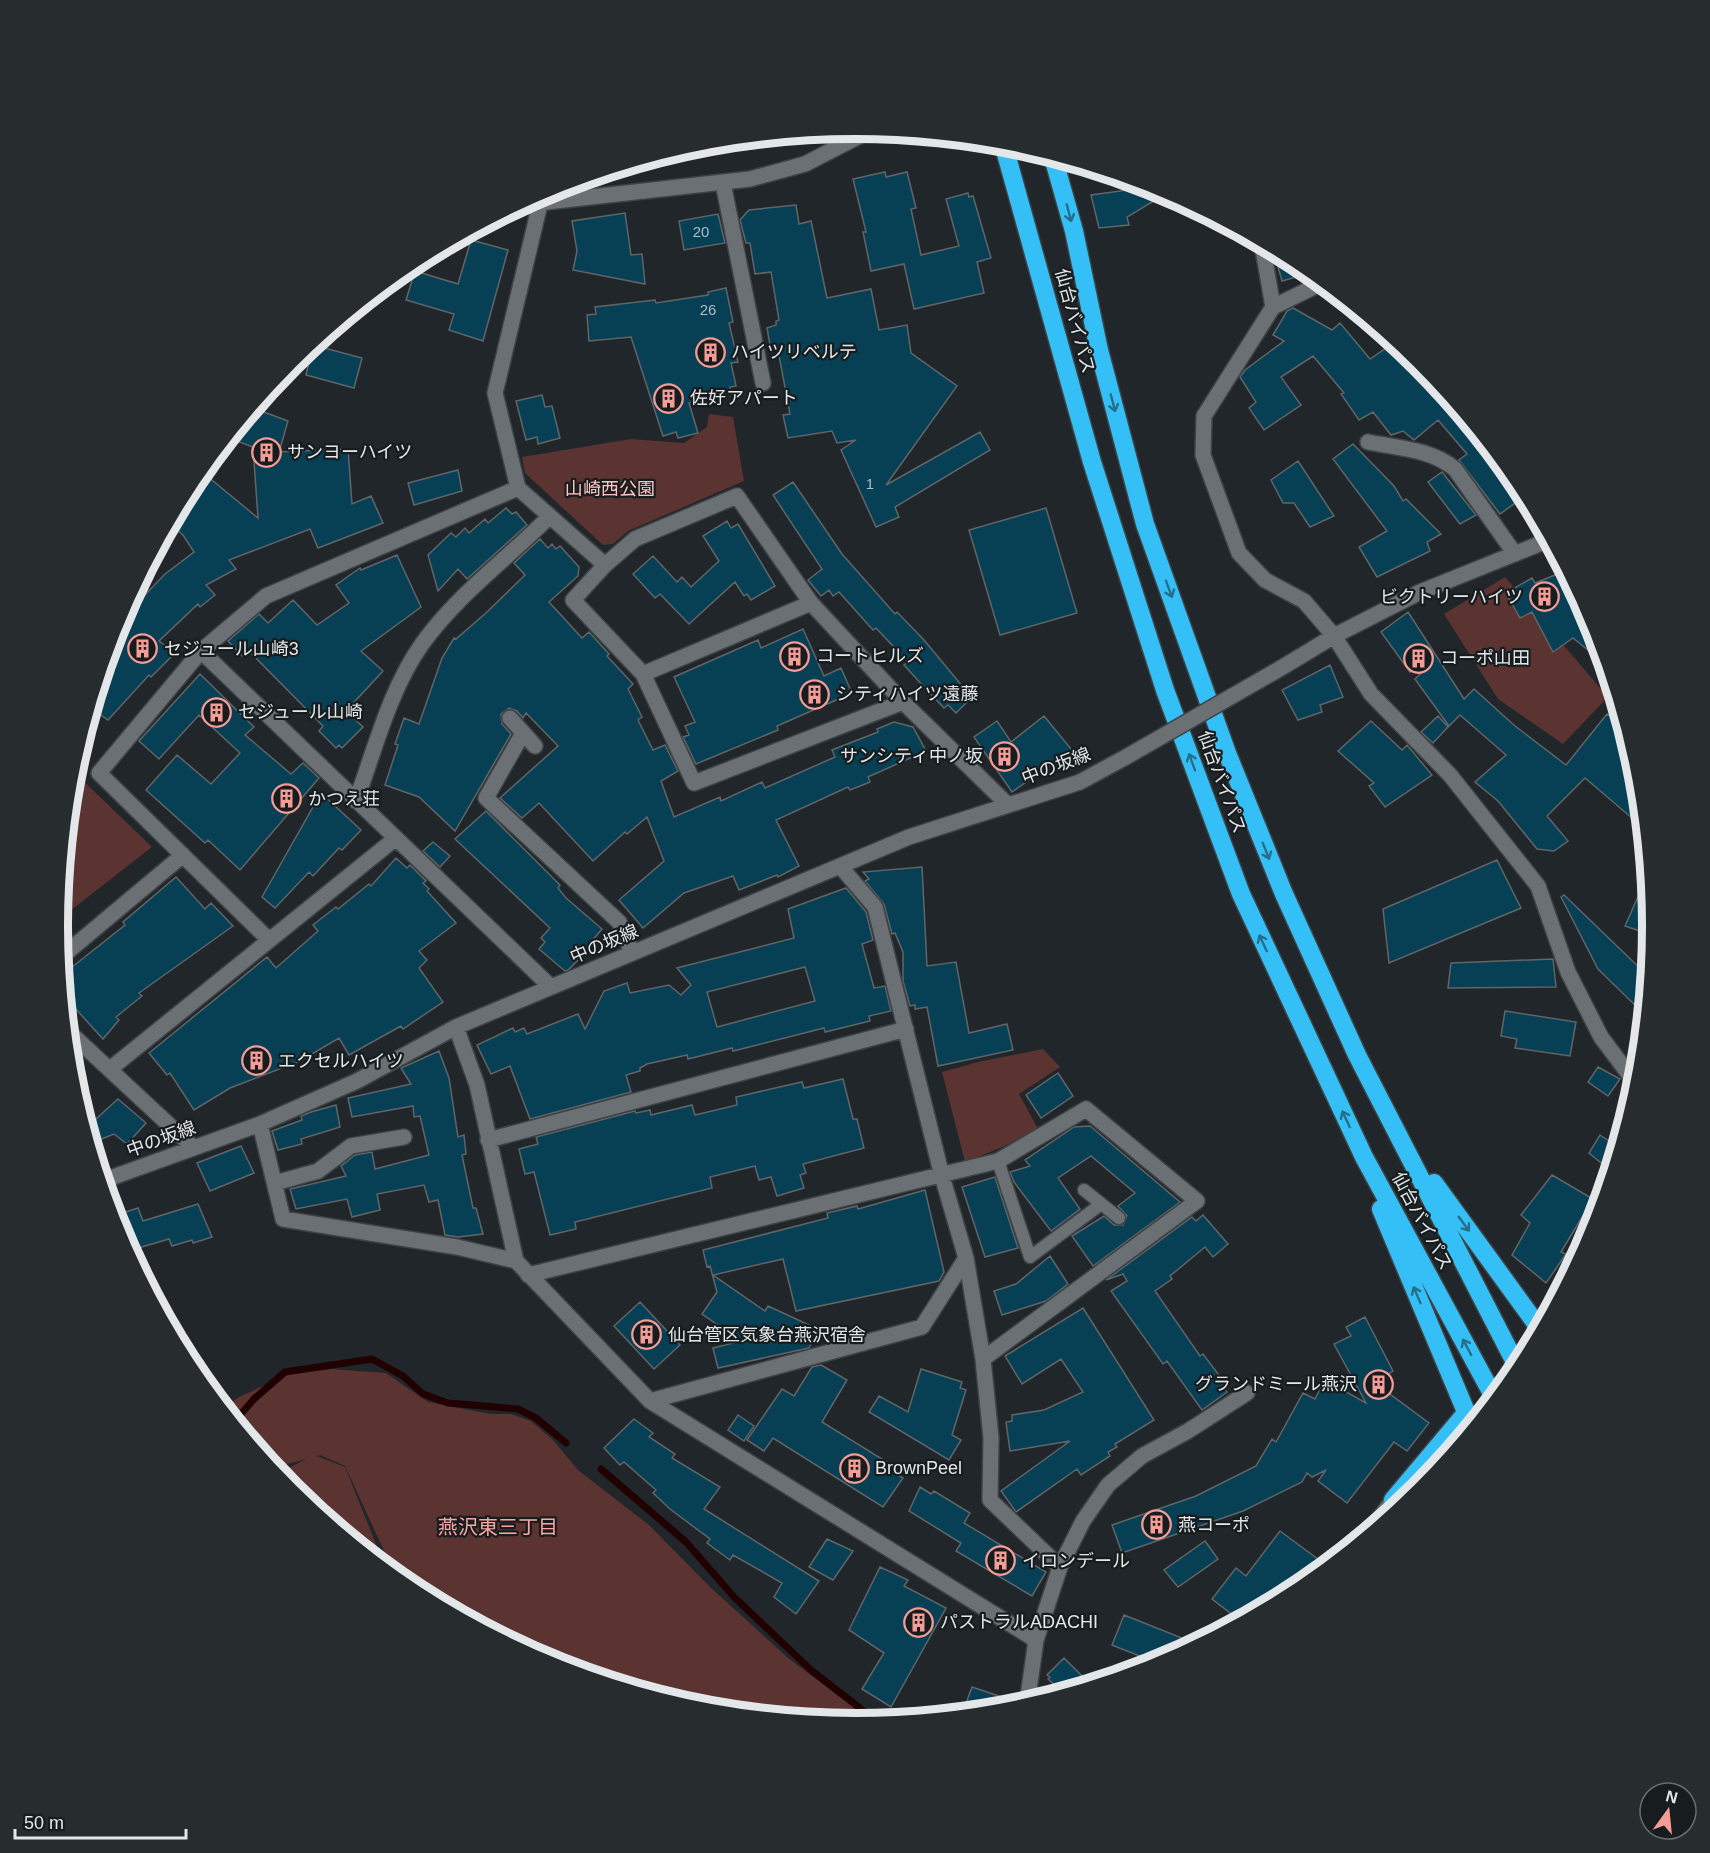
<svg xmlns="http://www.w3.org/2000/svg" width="1710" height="1853" font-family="Helvetica,'Noto Sans JP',sans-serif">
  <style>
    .green { fill: #5b3331 }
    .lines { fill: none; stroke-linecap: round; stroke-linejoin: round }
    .stream { stroke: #210001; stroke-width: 7 }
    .building { fill: #074055; stroke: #5f6568; stroke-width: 1.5; fill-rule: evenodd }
    .lane-casing { stroke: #3e4345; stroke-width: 15 }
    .street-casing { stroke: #3e4345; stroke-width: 18 }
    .secondary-casing { stroke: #3e4345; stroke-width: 18 }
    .highway-casing { stroke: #3e4345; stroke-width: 21 }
    .lane { stroke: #6a7074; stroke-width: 12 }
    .street { stroke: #6a7074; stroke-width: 15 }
    .secondary { stroke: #6a7074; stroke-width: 15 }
    .highway { stroke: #34c0f7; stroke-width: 18 }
    .street-bridge-casing { stroke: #3e4345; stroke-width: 18; stroke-linecap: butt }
    .street-bridge { stroke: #6a7074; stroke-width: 15 }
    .oneway { stroke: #266e8b }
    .labels { text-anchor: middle; stroke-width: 4.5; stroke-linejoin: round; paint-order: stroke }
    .number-label { font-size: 15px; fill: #acbdc4 }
    .street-label { font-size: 18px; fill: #e3e7e9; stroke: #171c1f }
    .poi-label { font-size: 18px; fill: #e3e7e9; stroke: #171c1f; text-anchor: start }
    .park-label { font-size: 18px; fill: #fec4c0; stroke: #171c1f }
    .neighbourhood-label { font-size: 20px; fill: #faa6a1; stroke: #171c1f }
    .rim { fill: none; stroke: #e3e7e9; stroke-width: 8 }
  </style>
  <rect width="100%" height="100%" fill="#202629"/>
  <path class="green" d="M709,414l24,3 11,64 -116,50 -15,13 -10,1 -78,-72 -3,-16 109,-18 53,4 23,-16z
    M1505,577l103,120 -45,47 -65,-45 -54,-85z
    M72,770l80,77 -95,74z
    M1043,1049l17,18 -41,27 19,35 -33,17 -40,16 -23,-90 36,-10z
    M331,1369l55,4 42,29 63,12h20l20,7 22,19 25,30 71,55 61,62 77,70 87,66 -19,1 -156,-15 -150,-45 -138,-74 -15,-13 -51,-111 -25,-11 -3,1 28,11 41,102 -96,-78 -13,-17 29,-15 -34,9 -50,-60 17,-11 52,-24z"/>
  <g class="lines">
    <path class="stream" d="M234,1422l20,-23 31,-27 87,-13 31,17 20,18 25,9 70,6 18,9 30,25
      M601,1469l85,73 48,55 77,73 54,42 29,9"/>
  </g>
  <path class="building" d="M885,172l1,5 21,-5 9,36 -5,1 10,46 38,-9 -13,-47 22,-6 1,4 4,-1 18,62 -14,4 7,31 -70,16 -10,-45 -33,7 -8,-39h3l-13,-53z
    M1120,177l47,16 -40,24 2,8 -30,3 -8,-33 37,-5z
    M796,205l3,19 12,-3 16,77 44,-9 8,41 28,-5 4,28 46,33 -71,99 94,-53 10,18 -95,57 4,10 -23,10 -35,-77 15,-10 -19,3 -5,-12 -44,7 -5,-23 7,-1 -12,-64 -7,1 -4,-23 9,-3v-4l3,-1 -8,-48 -16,2 -5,-31h-4l-6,-23 9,-10z
    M625,213l6,42 11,-1 3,30 -72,-14 4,-19 -5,-30z
    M718,214l7,29 -41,7 -5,-29z
    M471,240l37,10 -25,91 -34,-11 5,-16 -48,-14 9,-29 43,13z
    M1273,249l26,14 11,10 -28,8z
    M726,288l7,34 -4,1 9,39 -7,1 5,23 -6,1 1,6 -42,10 9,30 -20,5 -2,-6 -13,4 -32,-99 -42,4 -2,-26 9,-1 -1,-7 60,-7 1,3 52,-8v-3z
    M1293,308l39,22 8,-7 30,36 25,-17 25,20 99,121 6,13 -25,18 -41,-54 8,-6 -29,-34 -24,20 -11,-9 -12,4 -18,-23 -14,8 -18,-26 3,-1 -31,-37 -32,21 20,28 -37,25 -15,-22 7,-6 -16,-25 5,-7 39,-29 -11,-6 14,-24z
    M313,345l49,13 -8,30 -48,-13z
    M542,395l3,12 7,-1 8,32 -22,6 -1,-7 -11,3 -10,-39z
    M253,408l35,13 -9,31 69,-3 4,55 19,-8 12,27 -65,25 -8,-19 -81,31 7,9 -30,16 9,10 -15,12 -2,-3 -39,37 16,12 -24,24 -2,-2 -41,45 -17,-12 27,-87 4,-8 3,3 40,-42 29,-22 -11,-17 -13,-11 22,-41 9,-12 57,47 -5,-71 -24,-9z
    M1353,444l41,42 9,15 3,-2 35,35 -14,8 3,9 -53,26 -18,-30 28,-16 -54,-72z
    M1298,461l36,55 -24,11 -16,-24h-11l-12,-23z
    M458,470l4,21 -48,14 -6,-22z
    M1442,472l34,43 -16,9 -32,-42z
    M793,482l49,72 53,60 2,-2 27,28 39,47 -2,2 4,4 -2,3 5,5 -12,12 -8,-8 -4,3 -19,-20 -21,-23 4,-3 -32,-34 -3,2 -34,-38 -6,4 -4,-6 -8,6 -13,-16 14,-11 -49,-74z
    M506,508l6,6 4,-2 11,13 -60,54 -9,-10 -20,22 -10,-36 23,-22 5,4 9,-9 4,5 16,-14 3,4z
    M1046,508l31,105 -77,22 -31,-105z
    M727,521l4,7 7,-4 37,62 -24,14 -4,-6 -3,2 -9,-14 -46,42 -29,-30 -5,4 -22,-24 20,-18 24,26 5,-5 9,10 28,-26 -16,-25z
    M540,539l8,9 4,-4 4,5 4,-3 19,21 -1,9 -29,26 33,36 7,-6 20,22 -2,2 26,28 -5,5 14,28 -4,3 15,30 12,-5 13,26 -17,10 13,36 46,-20 1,4 41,-19 3,6 70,-31 -3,-7 46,-18 -1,-3 17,-7 19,5 13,24 -58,26 2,5 -20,8 -2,-3 -72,33 23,46 -21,11 -1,-2 -38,15 -6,-14 -49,17 -41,35 -24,-28 45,-39 -17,-44 -20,17 -2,-2 -32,29 -54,-58 -17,15 -22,-20 58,-52 -32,-33 -3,5 -6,-7 -8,-3 -8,6 1,10 9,10 -56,97 -36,-34 -34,-12 13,-40 -3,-1 9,-26 15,6 23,-66 12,-20 2,1 31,-27 38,-37 -11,-12z
    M397,555l24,52 -60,44 22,20 -37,40 17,16 -21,21 -3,-3 -3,3 -17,-17 4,-5 -75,-76 -6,6 -14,-15 31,-27 9,9 25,-23 24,25 32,-22 -13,-18 24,-17 1,2z
    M1565,571l27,50 13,43 -32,-26 -20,14 -21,-40 -12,6 -14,-25 26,-15 3,5z
    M1408,612l56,87 10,-10 41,37 51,39 41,-51 14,8 17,49 3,36 -9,11 -47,-40 -38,38 21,25 -14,10 -17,-2 -39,-48 -23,-19 31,-27 -46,-40 -11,11 -34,-47 16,-15 -21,8 -29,-40z
    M803,629l21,47 17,-8 11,25 -75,33 1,4 -82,34 -13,-27 6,-2 -4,-9 10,-4 -21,-45 84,-37 3,8z
    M1330,665l13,32 -23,8 2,7 -24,8 -16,-30z
    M200,674l54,53 -9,8 46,39 12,-11 16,15 -79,92 -32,-30 -3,3 -59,-53 31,-35 34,29 29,-31 -41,-38 -40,44 -20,-18z
    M1044,716l32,39 -21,16 -5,-6 -38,27 -38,-55 23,-16 14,21z
    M1438,716l10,11 -15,16 -12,-11z
    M1371,721l31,29 5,-5 25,30 -47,32 -16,-21 5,-3 -36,-32z
    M321,793l40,37 -19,20 -3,-2 -26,28 -4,-4 -34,36 -13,-11z
    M486,811l74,74 -2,3 8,10 36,31 -16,19 2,2 -20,20 -3,1 -26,-22 6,-7 -4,-4 9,-10 -95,-89z
    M433,842l17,14 -10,11 -17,-16z
    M396,858l11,10 3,-3 16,16 -3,2 6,6 -2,2 29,32 -37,28 8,9 -8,8 24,34 -40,27 -2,-3 -52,29 -10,-17 -39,23 -70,27 -36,22 -24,-37 -3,2 -18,-22 118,-96 9,11 42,-37 -5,-6 23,-18 2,2 31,-25 2,2z
    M1497,860l24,48 -132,55 -6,-54z
    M922,867l5,99 29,-4 13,71 38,-9 6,26 -75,16 -11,-59 -12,2v-4l-5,1 -7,-25v-29l-8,-19 -3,1 -8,-30 -19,-23 4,-2 -6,-7z
    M1648,874l5,53 -1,8 -27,-9z
    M176,877l29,32 6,-6 22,23 -94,67 3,3 -26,21 3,3 -16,19 -39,-43 -2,-21 63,-50 -2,-3z
    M846,888l20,24 7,28 -11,4 12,44 11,-2 6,25 -22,5 1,5 -45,11 -1,-4 -91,23 -1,-3 -44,11 -1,-4 -40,9 -7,4v3l-14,4 5,17 -101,27 -20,-53 -19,8 -14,-29 36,-17 2,4 9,-4 3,6 51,-20 7,15 19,-38 23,-8 3,10 39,-8 12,10 10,-10 -14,-17 117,-30 -6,-29zM805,967l10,34 -98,26 -10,-35z
    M1564,895l84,81 -4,38 -46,-45 -37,-72z
    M1553,959l3,28 -108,1 3,-25z
    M1505,1011l71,11 -6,34 -55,-8 2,-9 -16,-3z
    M439,1051l10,27 9,59 6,-2 2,19 -4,1 11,53h3l7,26 -25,3 -13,-2 -7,-35 -9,2 -5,-17 -47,9 3,16 -28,7 -5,-18 -51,10 -6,-20 56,-13 -5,-10 14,-11 17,-3 3,17 54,-14 -9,-39 -6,1 -1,-11 -61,11 -4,-19 63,-14 -10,-16z
    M1598,1067l22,12 -12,17 -20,-14z
    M1058,1073l15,23 -32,22 -15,-23z
    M843,1079l10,40h4l7,29 -61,16 3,9 -6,2 4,13 -27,8 -6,-19 -12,3 -4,-14 -45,11 2,11 -137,34 1,7 -26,6 -16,-63 -9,2 -6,-25 19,-5 -2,-7 99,-26 1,2 14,-3 1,5 41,-10 3,10 42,-10 -1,-8 66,-15 2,6z
    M118,1099l28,24 -19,21 -13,-10 -23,9 -5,-15z
    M336,1105l4,22 -39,12 1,5 -24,6 -6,-19 30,-11 -1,-4 10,-4z
    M1090,1126l90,76 -87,64 -21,-30 32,-20 10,9h9l4,-9 -9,-10 17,-13 -44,-37 -33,22 22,31 -29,22 -37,-49 -4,-10 20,-6 -5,-6 49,-33z
    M1600,1135l18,12 -7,24 -22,-18z
    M241,1146l13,27 -44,18 -13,-28z
    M1552,1175l41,24 -32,53 5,2 -20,29 -34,-28 18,-32 -9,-8z
    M995,1177l23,71 -33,9 -23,-70z
    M925,1190l19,82 -5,9 -143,30 -13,-52 -70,16 52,36 3,-5 50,23 -9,19 -91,20 -5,-20 28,-7 -39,-27 15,-22 -7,-26 -3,1 -4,-17 125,-32 -1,-5 30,-7 1,3z
    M198,1204l14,33 -19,6 -1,-3 -20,6 -3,-7 -41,12 -15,-35 25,-8 5,13z
    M1203,1215l25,29 -15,13 -8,-10 -35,29 2,3 -17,12 45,65 3,-2 22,29 -3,2 5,7 -25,18 -35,-49 -4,3 -52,-73 16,-10 -4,-7 -17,6 86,-63 4,4z
    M1050,1256l18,28 -22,17 -44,14 -8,-24 22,-7z
    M640,1302l40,43 -26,24 -40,-43z
    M1083,1308l71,112 -39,24 2,3 -9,5 2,4 -29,19 -4,-6 -61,43 -15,-21 69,-50 -60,10 -4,-29 6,-1v-6l32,-5 39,-18 -22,-33 -39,25 -17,-28z
    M1365,1317l28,54 -18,12 54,40 -22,28 -13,-9 -47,61 -29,-22 8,-11 -14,7 -5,-4 -5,9 -59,29 -121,42 -10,-28 84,-29 60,-30 16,-27 4,3 27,-49 12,6 10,-19 41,23 -32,-59 17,-8 -5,-9z
    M821,1365l26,15 -25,42 68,42 -2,5 15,9 -20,29 -110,-69 -9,13 -17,-11 35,-51 12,7 18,-29z
    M921,1369l41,13 -2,6 6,2 -14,45 9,5 -12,20 -80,-48 10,-16 29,16z
    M738,1415l16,11 -10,15 -16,-11z
    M634,1419l19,14 -4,4 26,17 -3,4 48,29 -16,22 115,72 -23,33 -22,-17 8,-14 -49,-28 -3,5 -23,-17 3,-4 -40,-30 -17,-16 3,-3 -32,-28 -4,3 -16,-17z
    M920,1487l11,7 3,-3 36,22 -6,10 82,49 -14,24 -76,-45 5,-8 -52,-32z
    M1280,1531l39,29 -24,32 -54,29 -29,-22 24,-31 10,8z
    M827,1539l26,12 -20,29 -24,-13z
    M1205,1541l13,18 -40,28 -14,-17z
    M880,1567l28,13 -4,6 42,22 -55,99 -29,-18 22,-36 -35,-23z
    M1124,1615l73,29 -37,20 -48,-19z
    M1064,1658l27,27 -27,8 -16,-14 2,-2 -3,-2z
    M972,1687l45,15 1,5 -56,7z"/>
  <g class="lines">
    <defs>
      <path id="lane" d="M998,1161l32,96 70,-52
        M1084,1190l35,28"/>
      <path id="street" d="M723,183l40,200
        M540,204l-45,189 23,95 87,77
        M1262,244l11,63 -69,109 -1,39 36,98 26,27 39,21 30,35 37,58 79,81 88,111 30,86 33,65 36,48
        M1273,307l49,-24
        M1368,442c30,6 63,7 87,27l60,85
        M201,651l350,336
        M1281,668l53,-32 86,-44 129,-52
        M643,674l168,-71
        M903,702l-209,81 -51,-109 -70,-74 32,-35 30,-26 102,-43 74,107 92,99 105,103
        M510,718l25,28
        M523,733l-37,65 133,124 13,31
        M356,801c19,-52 34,-112 66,-157 35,-49 85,-85 127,-127
        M840,866l35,41 67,269 24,82 17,101 8,79 -1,62 70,67
        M268,939l-169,-166 102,-122 65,-55 252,-108
        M60,958l123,-103
        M456,1027l21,58 39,176
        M67,1030l127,118
        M110,1069l286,-231
        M260,1124l23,95 174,28 59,14 134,140 386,239
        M488,1140l418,-111
        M102,1181l158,-57 97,-43 99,-54 453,-190 171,-55 46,-25
        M275,1183l43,-12 33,-25 53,-9
        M528,1275l470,-114 88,-52 111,92 -214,158
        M650,1401l272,-74 44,-69
        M1370,1531l23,-31
        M1027,1704l9,-64 24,-73 23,-46 25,-36 34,-29 46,-25 59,-38"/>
      <path id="secondary" d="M520,205l230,-26 55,-15 66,-34"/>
      <path id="highway" d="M1003,143l89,319 73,228 76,204 123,263 131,242
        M1053,157l21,74 25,119 46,174 82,229 57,141 73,161 162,315
        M1434,1183l106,146
        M1381,1209l91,217
        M1393,1500l74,-88"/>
    </defs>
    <use href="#lane" class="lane-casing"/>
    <use href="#street" class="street-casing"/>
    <use href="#secondary" class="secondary-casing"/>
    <use href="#highway" class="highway-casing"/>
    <use href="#lane" class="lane"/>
    <use href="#street" class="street"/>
    <use href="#secondary" class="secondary"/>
    <use href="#highway" class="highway"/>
    <defs>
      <path id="street-bridge" d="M1126,757l155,-89"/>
    </defs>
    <use href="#street-bridge" class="street-bridge-casing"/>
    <use href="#street-bridge" class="street-bridge"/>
  </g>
  <defs><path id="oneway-shaft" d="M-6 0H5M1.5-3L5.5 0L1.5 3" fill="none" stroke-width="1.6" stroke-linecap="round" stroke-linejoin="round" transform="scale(1.5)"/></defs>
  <g class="oneway">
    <use href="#oneway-shaft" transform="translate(1069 213) rotate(75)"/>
    <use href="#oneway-shaft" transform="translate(1113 403) rotate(75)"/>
    <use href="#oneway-shaft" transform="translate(1169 589) rotate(70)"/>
    <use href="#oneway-shaft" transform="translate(1192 762) rotate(-110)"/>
    <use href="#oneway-shaft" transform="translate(1266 851) rotate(68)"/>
    <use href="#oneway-shaft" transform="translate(1263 943) rotate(-115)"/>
    <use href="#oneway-shaft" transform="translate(1346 1119) rotate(-115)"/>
    <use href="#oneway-shaft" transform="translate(1464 1224) rotate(54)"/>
    <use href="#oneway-shaft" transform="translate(1417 1295) rotate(-113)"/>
    <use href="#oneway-shaft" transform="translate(1467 1347) rotate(-118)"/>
  </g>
  <defs>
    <symbol id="building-ring" viewBox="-11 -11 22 22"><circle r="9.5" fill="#171c1f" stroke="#f59c96" stroke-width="1.5"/><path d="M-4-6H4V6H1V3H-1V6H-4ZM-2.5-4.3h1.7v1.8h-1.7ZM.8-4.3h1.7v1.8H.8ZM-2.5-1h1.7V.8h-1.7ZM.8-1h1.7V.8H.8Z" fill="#f59c96"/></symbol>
  </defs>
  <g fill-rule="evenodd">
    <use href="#building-ring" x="694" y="336" width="33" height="33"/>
    <use href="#building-ring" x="652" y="382" width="33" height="33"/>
    <use href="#building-ring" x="250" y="436" width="33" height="33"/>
    <use href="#building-ring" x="1528" y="580" width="33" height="33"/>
    <use href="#building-ring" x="126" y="632" width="33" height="33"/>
    <use href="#building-ring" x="778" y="640" width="33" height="33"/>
    <use href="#building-ring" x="1402" y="642" width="33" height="33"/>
    <use href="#building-ring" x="798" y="678" width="33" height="33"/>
    <use href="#building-ring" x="200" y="696" width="33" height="33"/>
    <use href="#building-ring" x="988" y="740" width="33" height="33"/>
    <use href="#building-ring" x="270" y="782" width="33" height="33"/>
    <use href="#building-ring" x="240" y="1044" width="33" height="33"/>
    <use href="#building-ring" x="630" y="1318" width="33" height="33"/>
    <use href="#building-ring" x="1362" y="1368" width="33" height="33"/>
    <use href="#building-ring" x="838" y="1452" width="33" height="33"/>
    <use href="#building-ring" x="1140" y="1508" width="33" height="33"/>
    <use href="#building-ring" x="984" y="1544" width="33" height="33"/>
    <use href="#building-ring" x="902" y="1606" width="33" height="33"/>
  </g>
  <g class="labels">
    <g class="number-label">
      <text x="701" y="237">20</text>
      <text x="708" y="315">26</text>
      <text x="870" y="489">1</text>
    </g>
    <g class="street-label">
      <text transform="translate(1075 321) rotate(75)" y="6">仙台バイパス</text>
      <text transform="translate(1056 766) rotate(-21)" y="6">中の坂線</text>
      <text transform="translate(1222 782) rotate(70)" y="6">仙台バイパス</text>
      <text transform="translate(604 944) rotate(-23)" y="6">中の坂線</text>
      <text transform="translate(161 1139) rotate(-20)" y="6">中の坂線</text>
      <text transform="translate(1422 1221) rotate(62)" y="6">仙台バイパス</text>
    </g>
    <g class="poi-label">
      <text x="731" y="358">ハイツリベルテ</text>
      <text x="690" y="404">佐好アパート</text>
      <text x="287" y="458">サンヨーハイツ</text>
      <text x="1523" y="603" text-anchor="end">ビクトリーハイツ</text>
      <text x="164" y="655">セジュール山崎3</text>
      <text x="816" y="662">コートヒルズ</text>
      <text x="1440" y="664">コーポ山田</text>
      <text x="836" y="700">シティハイツ遠藤</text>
      <text x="238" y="718">セジュール山崎</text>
      <text x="983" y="762" text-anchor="end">サンシティ中ノ坂</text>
      <text x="308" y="805">かつえ荘</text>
      <text x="278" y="1067">エクセルハイツ</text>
      <text x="668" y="1341">仙台管区気象台燕沢宿舎</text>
      <text x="1357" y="1390" text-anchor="end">グランドミール燕沢</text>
      <text x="875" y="1474">BrownPeel</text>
      <text x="1178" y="1531">燕コーポ</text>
      <text x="1022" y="1567">イロンデール</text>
      <text x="940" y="1628">パストラルADACHI</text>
    </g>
    <g class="park-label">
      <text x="610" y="495">山崎西公園</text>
    </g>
    <g class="neighbourhood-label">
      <text x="498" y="1534">燕沢東三丁目</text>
    </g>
  </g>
  <path d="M0 0H1710V1853H0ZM68 926a787 787 0 1 1 1574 0a787 787 0 1 1-1574 0Z" fill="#272c2f" fill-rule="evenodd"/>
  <path class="rim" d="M68 926a787 787 0 1 1 1574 0a787 787 0 1 1-1574 0Z"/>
  <g transform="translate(1668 1811) rotate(15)"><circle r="28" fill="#171c1f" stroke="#696d70" stroke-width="1.5"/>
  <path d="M0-4.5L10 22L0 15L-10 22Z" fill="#f59c96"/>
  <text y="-9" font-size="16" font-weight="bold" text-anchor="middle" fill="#e3e7e9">N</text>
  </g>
  <path d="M15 1829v9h171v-9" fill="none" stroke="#e3e7e9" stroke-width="3"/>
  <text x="24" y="1829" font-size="18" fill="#e3e7e9" stroke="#171c1f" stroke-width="4.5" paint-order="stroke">50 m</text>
</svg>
